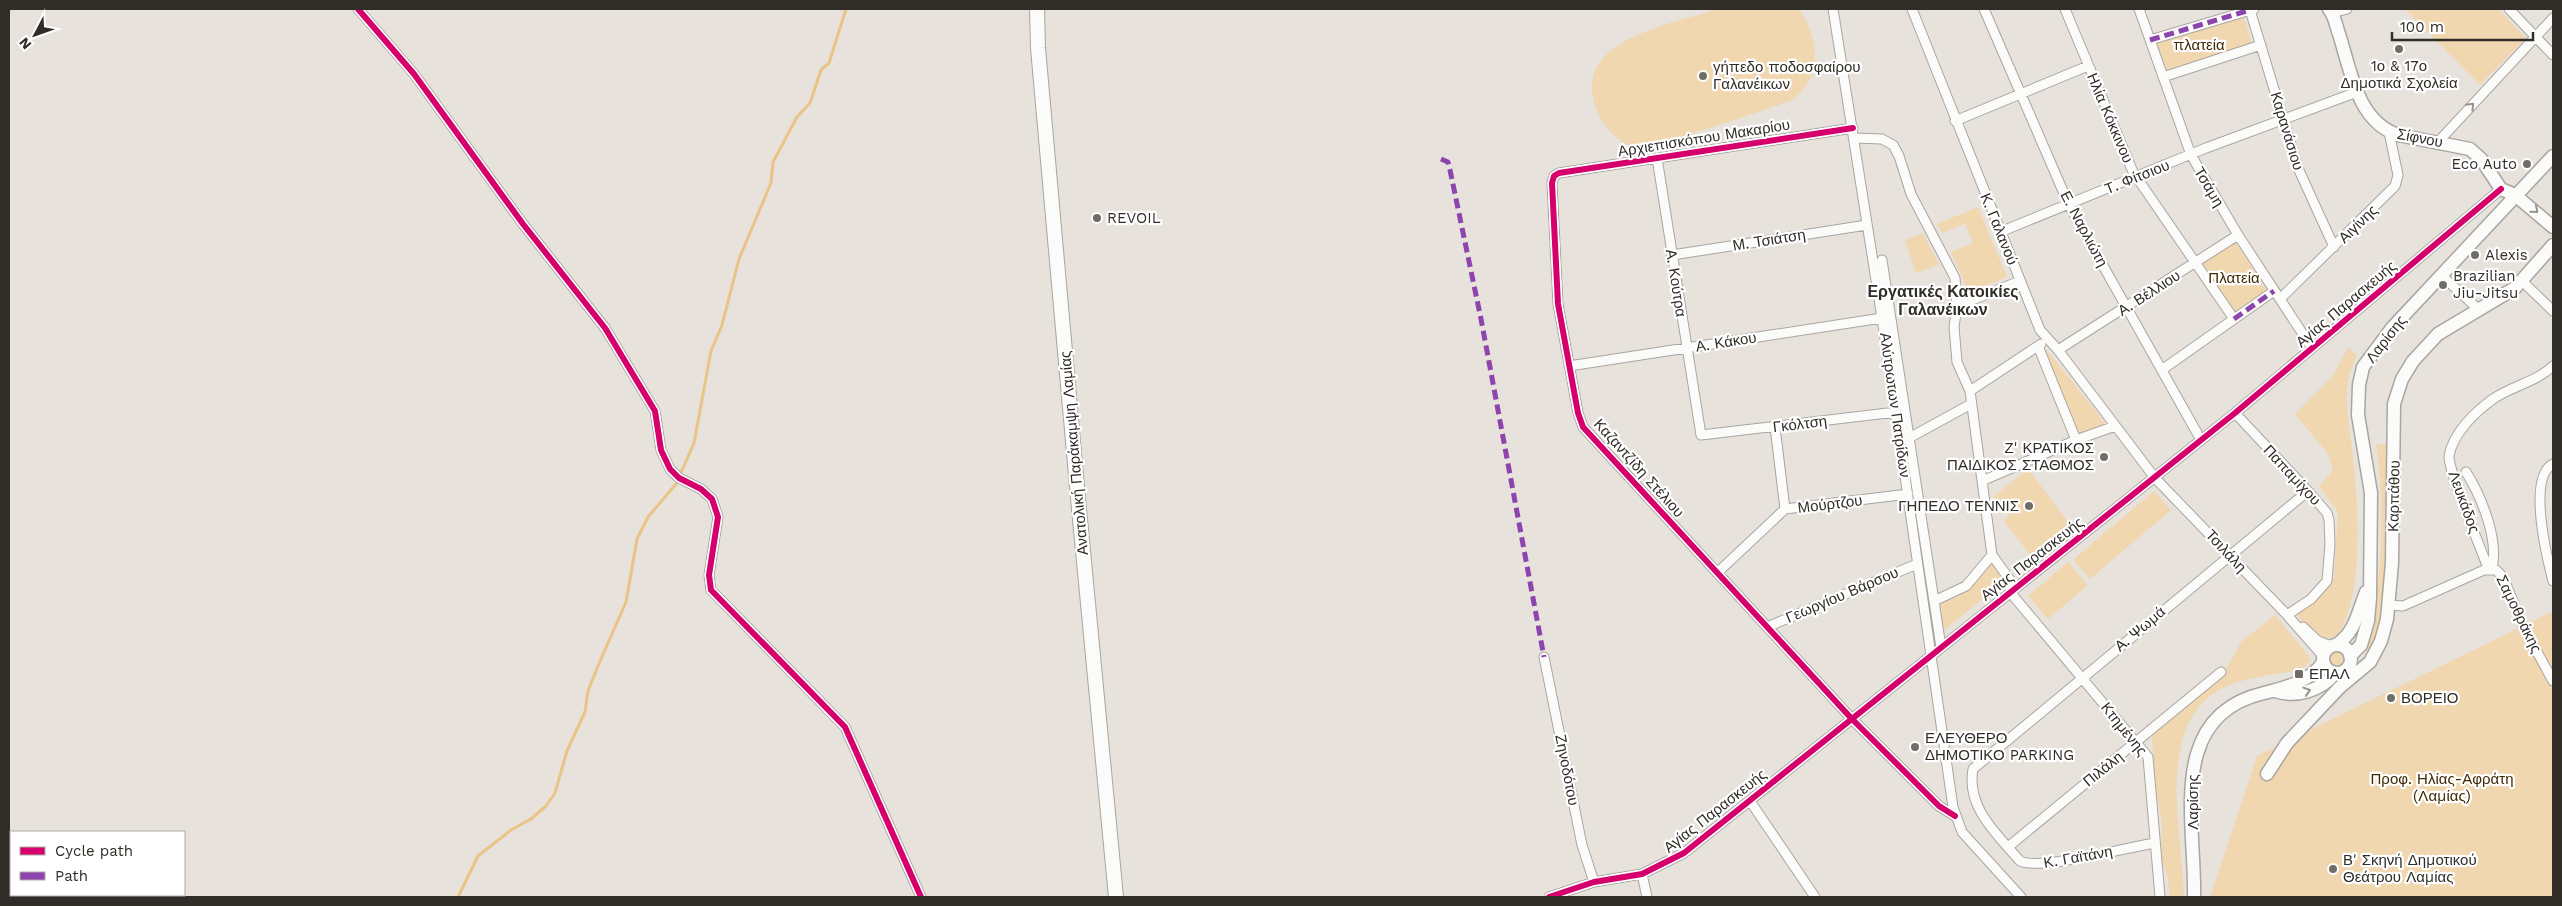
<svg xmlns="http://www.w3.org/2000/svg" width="2562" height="906" font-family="'Work Sans',sans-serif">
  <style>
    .green { fill: #f1d7af }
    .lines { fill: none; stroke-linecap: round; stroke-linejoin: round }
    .stream { stroke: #eac387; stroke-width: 3 }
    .street-casing { stroke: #a9a5a0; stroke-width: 11 }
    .secondary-casing { stroke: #a9a5a0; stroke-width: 15 }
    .primary-casing { stroke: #a9a5a0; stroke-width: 16 }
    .street { stroke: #fbfbfa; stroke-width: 9 }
    .secondary { stroke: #fbfbfa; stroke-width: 12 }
    .primary { stroke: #fbfbfa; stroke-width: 14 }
    .quiet { stroke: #8e44ad; stroke-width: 5; stroke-dasharray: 10 5; stroke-linecap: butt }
    .cycleway-casing { stroke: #fff; stroke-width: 9 }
    .cycleway { stroke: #d6006c; stroke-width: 6 }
    .oneway { stroke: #969491 }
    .poi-dot { fill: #706c67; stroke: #fff; stroke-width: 2 }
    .labels { text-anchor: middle; stroke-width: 4.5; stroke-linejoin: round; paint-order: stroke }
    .park-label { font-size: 15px; fill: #3f2a04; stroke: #fff }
    .poi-label { font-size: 15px; fill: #302d28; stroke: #fff; text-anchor: start }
    .street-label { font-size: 15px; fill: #302d28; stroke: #fff }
    .neighbourhood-label { font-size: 16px; font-weight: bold; fill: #302d28; stroke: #fff }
  </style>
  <rect width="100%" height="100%" fill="#e7e2dc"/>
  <path class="green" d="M1718,9l82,1c19,30 24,70 -10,91 -29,10 -58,20 -87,29 -21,7 -43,19 -66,17 -16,-2 -30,-16 -37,-30 -38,-76 69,-92 118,-108z
    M2405,9h93l28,29 -46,47z
    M2243,14l9,30 -86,28 -11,-30z
    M1978,207l29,70 -36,15 -4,-3 -16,-37 22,-9 -8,-19 -23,9 -5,-9z
    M1923,233l16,32 -23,8 -11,-33z
    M2235,241l33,52 -34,22 -34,-52z
    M2348,347l9,9c-18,33 -7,66 -4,101 5,44 12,144 -17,179 -17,8 -30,-11 -40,-22l22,-16 16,-19 4,-67 -19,-26 14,-15 -5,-17 -33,-40 38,-38z
    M2047,350l58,73 -1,4 -21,9 -7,-4 -33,-80z
    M2376,444l12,1c0,34 4,190 -21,206l-2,-1c18,-67 21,-138 11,-206z
    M2028,469l42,55 -39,32 -28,-36 6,-4 -16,-19z
    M2154,491l17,19 -81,69 -17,-19 39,-34 5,4 -4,-4z
    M2068,562l20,23 -40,34 -20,-23z
    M1992,563l13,18 -61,49 -6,-28c29,-11 34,-15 54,-39z
    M2553,611v286h-343l47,-141z
    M2275,615l36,44 -6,8 -8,3c-22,5 -54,8 -74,18 -70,34 -40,148 -39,209h-14l-3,-23 -6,-15 1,-35 -7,-38 -3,-50 71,-61 18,-33z
    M2327 659a10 10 0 1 1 20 0a10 10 0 1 1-20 0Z"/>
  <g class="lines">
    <path class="stream" d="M458,897l20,-41 33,-26 20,-11 15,-13 9,-13 12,-42 18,-39 3,-21 10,-25 28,-64 11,-63 11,-22 28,-33 18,-41 17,-92 11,-26 17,-66 32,-76 2,-21 24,-45 13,-14 11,-33 8,-7 17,-54"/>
    <defs>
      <path id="street" d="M358,9l56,65 109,150 82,104 50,83 6,39 9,19 9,9 22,11 11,10 6,18 -9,58 2,15 134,137 76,170
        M1833,9l49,309 71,489 9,25 59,65
        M1912,9l128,321 18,20 97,128 132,137 36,41
        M1984,9l85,196 132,235
        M2065,9l68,163 101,147
        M2139,9l52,146 47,80 74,113
        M2509,9l44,46
        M2250,10l48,158 36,79
        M2332,13l15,-4
        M2150,40l104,-31
        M2163,77l98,-32
        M1955,121l133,-55
        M1853,128l-294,45 -5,3 -2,7 6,121 20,109 5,14 268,291 88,88 16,10
        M1854,138l28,1 11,6 6,11 12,38 44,84 2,28 -3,21 3,35 13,29 22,164 18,25v12l138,165 12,140
        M2438,142l115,-124
        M1657,158l44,277 195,-23
        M2000,232l206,-84 151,-56
        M1672,255l195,-30
        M1882,260l59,387
        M2441,275l37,34
        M2522,281l31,30
        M2280,299l115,-113 3,-11 -9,-43
        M1957,306l63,-25
        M2058,350l180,-115
        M1569,366l313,-48
        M2163,369l111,-78
        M1970,391l71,-47
        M2235,413l73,78 19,22 2,7 1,24 -3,37 -16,18 -24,16
        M1775,427l10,82
        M1909,438l62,-34
        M2076,440l39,-14
        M2553,464c-26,13 -6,94 0,117
        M2466,472c15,24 33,67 26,96
        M1982,481l94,-41 -38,-94
        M2488,568c-7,-19 -40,-98 -39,-112 4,-23 26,-44 44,-57 19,-13 43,-17 60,-33
        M1717,573l68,-64 123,-15
        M1934,601l32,-15 26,-31
        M2389,605l14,1 81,-36h12l7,7 22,53 28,51
        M1767,627l150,-63
        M2303,627l15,14 13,5
        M1544,657l38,188 12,37
        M1750,801l65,96
        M2155,843c-26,4 -116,28 -135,18 -23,-27 -54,-53 -47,-92l335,-278
        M2008,847l213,-175
        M1642,874l5,23
        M1549,897l45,-15 48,-8 42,-21 551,-440 266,-224"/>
      <path id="secondary" d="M2329,9c6,7 7,17 10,25 12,37 18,87 59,101l72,14 11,10 20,30 14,6 38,32
        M2323 659a14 14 0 1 1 28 0a14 14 0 1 1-28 0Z
        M2336,645c19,-12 22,-33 30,-53
        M2350,656l11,-11 7,-24 2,-23 1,-105 -13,-78 1,-30 4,-18 29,-39 161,-172
        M2275,691c21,7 46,0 60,-18
        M2267,774l20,-31 53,-56 30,-25 11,-21 6,-22 5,-56 2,-159 8,-25 11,-18 25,-27 77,-46 38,-43
        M2194,897c2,-74 -29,-181 70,-204 20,-5 48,-12 59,-31"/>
      <path id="primary" d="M1037,9l1,39 41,461 37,388"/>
    </defs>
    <use href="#street" class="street-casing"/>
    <use href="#secondary" class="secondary-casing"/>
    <use href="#primary" class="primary-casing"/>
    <use href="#street" class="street"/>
    <use href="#secondary" class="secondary"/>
    <use href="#primary" class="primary"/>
    <path class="quiet" d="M2150,40l100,-30
      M1441,159l7,3 2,8 31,149 63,338
      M2234,319l40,-28"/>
    <defs>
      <path id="cycleway" d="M358,9l56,65 109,150 82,104 50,83 6,39 9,19 9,9 22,11 11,10 6,18 -9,58 2,15 134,137 76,170
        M1853,128l-294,45 -5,3 -2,7 6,121 20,109 5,14 268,291 88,88 16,10
        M1549,897l45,-15 48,-8 42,-21 551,-440 266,-224"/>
    </defs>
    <use href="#cycleway" class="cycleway-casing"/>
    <use href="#cycleway" class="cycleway"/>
  </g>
  <defs><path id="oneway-chevron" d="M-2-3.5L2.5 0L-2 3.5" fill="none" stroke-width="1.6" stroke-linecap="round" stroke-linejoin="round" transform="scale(1.25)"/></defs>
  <g class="oneway">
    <use href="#oneway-chevron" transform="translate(2471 106) rotate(-46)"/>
    <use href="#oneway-chevron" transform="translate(2535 210) rotate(40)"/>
    <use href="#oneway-chevron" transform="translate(2307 691) rotate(-18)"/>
  </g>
  <g class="poi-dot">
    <circle cx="2399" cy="49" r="5"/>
    <circle cx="1703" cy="76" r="5"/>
    <circle cx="2527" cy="164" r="5"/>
    <circle cx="1097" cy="218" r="5"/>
    <circle cx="2475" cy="255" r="5"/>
    <circle cx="2443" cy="285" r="5"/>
    <circle cx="2104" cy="457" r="5"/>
    <circle cx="2029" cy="506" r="5"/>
    <rect x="2294" y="669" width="10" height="10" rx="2.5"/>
    <circle cx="2391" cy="698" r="5"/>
    <circle cx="1915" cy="747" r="5"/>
    <circle cx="2333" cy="869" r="5"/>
  </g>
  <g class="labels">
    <g class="park-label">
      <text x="2199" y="50">πλατεία</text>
      <text x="2234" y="283">Πλατεία</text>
      <text x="2442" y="784">Προφ. Ηλίας-Αφράτη<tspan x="2442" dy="17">(Λαμίας)</tspan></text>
    </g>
    <g class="poi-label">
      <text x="2399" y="71" text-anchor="middle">1ο &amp; 17ο<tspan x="2399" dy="17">Δημοτικά Σχολεία</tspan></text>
      <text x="1713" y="72">γήπεδο ποδοσφαίρου<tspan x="1713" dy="17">Γαλανέικων</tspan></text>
      <text x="2517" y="169" text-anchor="end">Eco Auto</text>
      <text x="1107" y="223">REVOIL</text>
      <text x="2485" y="260">Alexis</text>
      <text x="2453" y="281">Brazilian<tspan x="2453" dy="17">Jiu-Jitsu</tspan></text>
      <text x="2094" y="453" text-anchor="end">Ζ' ΚΡΑΤΙΚΟΣ<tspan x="2094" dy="17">ΠΑΙΔΙΚΟΣ ΣΤΑΘΜΟΣ</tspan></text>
      <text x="2019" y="511" text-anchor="end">ΓΗΠΕΔΟ ΤΕΝΝΙΣ</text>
      <text x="2309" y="679">ΕΠΑΛ</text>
      <text x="2401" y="703">ΒΟΡΕΙΟ</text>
      <text x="1925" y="743">ΕΛΕΥΘΕΡΟ<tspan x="1925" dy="17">ΔΗΜΟΤΙΚΟ PARKING</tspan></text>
      <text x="2343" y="865">Β' Σκηνή Δημοτικού<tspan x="2343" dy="17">Θεάτρου Λαμίας</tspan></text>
    </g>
    <g class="street-label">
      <text transform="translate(2110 118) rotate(67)" y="5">Ηλία Κόκκινου</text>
      <text transform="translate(2287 131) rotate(73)" y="5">Καρανάσιου</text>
      <text transform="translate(1704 138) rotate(-9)" y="5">Αρχιεπισκόπου Μακαρίου</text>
      <text transform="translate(2420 138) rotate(11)" y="5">Σίφνου</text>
      <text transform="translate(2137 177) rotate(-22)" y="5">Τ. Φίτσιου</text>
      <text transform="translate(2209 187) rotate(59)" y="5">Τσάμη</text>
      <text transform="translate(2358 224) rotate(-44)" y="5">Αιγίνης</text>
      <text transform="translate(1999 229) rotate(68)" y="5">Κ. Γαλανού</text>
      <text transform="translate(2084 229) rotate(62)" y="5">Ε. Ναρλιώτη</text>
      <text transform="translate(1769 240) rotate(-9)" y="5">Μ. Τσιάτση</text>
      <text transform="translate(1676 283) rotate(81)" y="5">Α. Κούτρα</text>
      <text transform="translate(2149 293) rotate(-33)" y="5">Α. Βέλλιου</text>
      <text transform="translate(2346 304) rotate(-40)" y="5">Αγίας Παρασκευής</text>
      <text transform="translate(2386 339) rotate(-52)" y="5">Λαρίσης</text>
      <text transform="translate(1726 342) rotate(-9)" y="5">Α. Κάκου</text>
      <text transform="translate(1895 405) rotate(82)" y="5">Αλύτρωτων Πατρίδων</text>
      <text transform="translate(1800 424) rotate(-7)" y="5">Γκόλτση</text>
      <text transform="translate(1074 453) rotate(-95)" y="5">Ανατολική Παράκαμψη Λαμίας</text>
      <text transform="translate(1639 468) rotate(48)" y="5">Καζαντζίδη Στέλιου</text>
      <text transform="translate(2292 475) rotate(47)" y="5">Παπαμίχου</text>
      <text transform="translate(2394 496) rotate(-89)" y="5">Καρπάθου</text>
      <text transform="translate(2464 502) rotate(70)" y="5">Λευκάδος</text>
      <text transform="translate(1830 504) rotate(-7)" y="5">Μούρτζου</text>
      <text transform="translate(2226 551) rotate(47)" y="5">Τσιλάλη</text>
      <text transform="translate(2032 559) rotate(-38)" y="5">Αγίας Παρασκευής</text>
      <text transform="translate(1842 595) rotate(-23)" y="5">Γεωργίου Βάρσου</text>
      <text transform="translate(2519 614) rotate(64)" y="5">Σαμοθράκης</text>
      <text transform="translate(2140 629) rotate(-40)" y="5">Α. Ψωμά</text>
      <text transform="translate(2124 729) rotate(51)" y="5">Κτημένης</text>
      <text transform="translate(2103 769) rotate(-39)" y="5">Πιλάλη</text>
      <text transform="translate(1567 770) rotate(79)" y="5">Ζηνοδότου</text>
      <text transform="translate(2193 802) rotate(-90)" y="5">Λαρίσης</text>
      <text transform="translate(1715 811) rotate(-38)" y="5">Αγίας Παρασκευής</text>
      <text transform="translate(2078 857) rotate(-10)" y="5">Κ. Γαϊτάνη</text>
    </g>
    <g class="neighbourhood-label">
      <text x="1943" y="297">Εργατικές Κατοικίες<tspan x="1943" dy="18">Γαλανέικων</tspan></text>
    </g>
  </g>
  <rect width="2562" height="906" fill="none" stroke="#302d28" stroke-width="20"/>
  <rect x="10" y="831" width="175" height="65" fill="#ffffff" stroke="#acaba9"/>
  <rect x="20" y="847" width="25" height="8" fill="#d6006c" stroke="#acaba9"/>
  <text x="55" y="856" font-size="15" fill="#302d28">Cycle path</text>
  <rect x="20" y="872" width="25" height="8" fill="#8e44ad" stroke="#acaba9"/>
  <text x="55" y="881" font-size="15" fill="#302d28">Path</text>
  <g transform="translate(35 35) rotate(229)" stroke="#ffffff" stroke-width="4" paint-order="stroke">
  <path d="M0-4L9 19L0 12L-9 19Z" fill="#302d28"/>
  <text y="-8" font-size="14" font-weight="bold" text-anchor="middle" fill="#302d28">N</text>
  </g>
  <path d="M2392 32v8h141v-8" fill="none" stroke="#302d28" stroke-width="2.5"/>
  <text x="2400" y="32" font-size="15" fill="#302d28" stroke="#ffffff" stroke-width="4" paint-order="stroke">100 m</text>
</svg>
